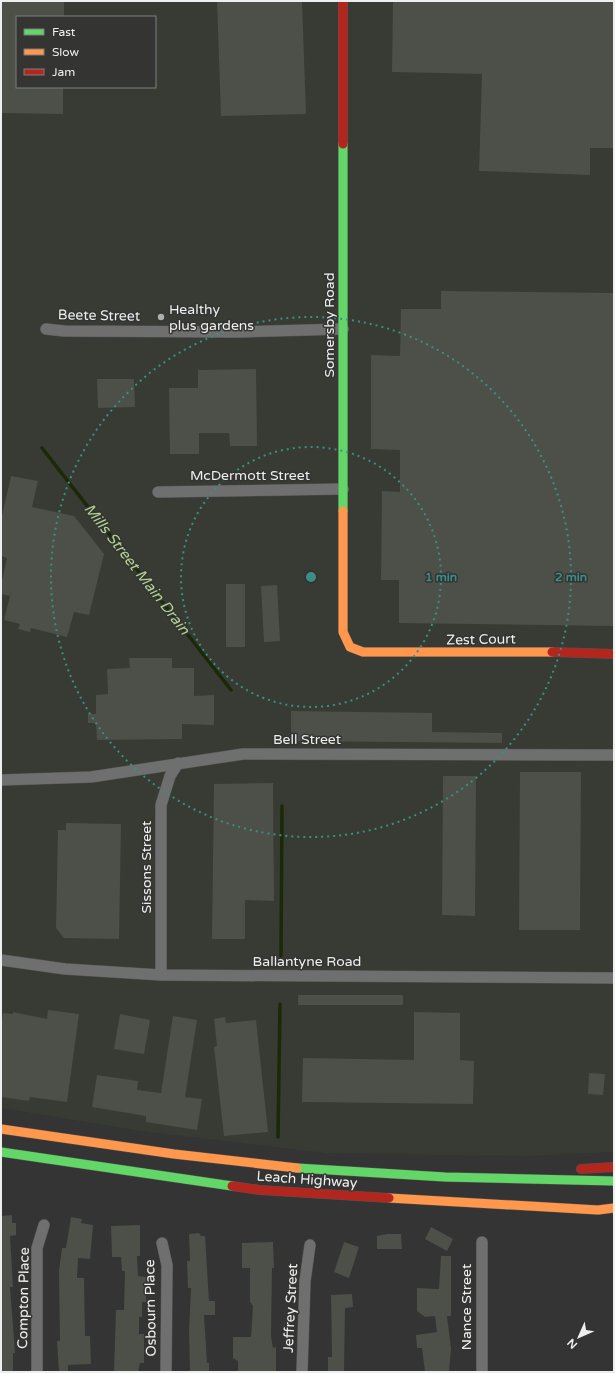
<svg xmlns="http://www.w3.org/2000/svg" width="615" height="1373" font-family="'Varela Round',sans-serif">
  <style>
    .built { fill: #373b34; fill-rule: evenodd }
    .lines { fill: none; stroke-linecap: round; stroke-linejoin: round }
    .stream { stroke: #1c2907; stroke-width: 3.5 }
    .building { fill: #4d4f49 }
    .street-casing { stroke: #535353; stroke-width: 12 }
    .fast-casing { stroke: #535353; stroke-width: 10 }
    .slow-casing { stroke: #535353; stroke-width: 10 }
    .jam-casing { stroke: #535353; stroke-width: 10 }
    .street { stroke: #6f6f6f; stroke-width: 11 }
    .fast { stroke: #63d668; stroke-width: 9 }
    .slow { stroke: #ff974d; stroke-width: 9 }
    .jam { stroke: #b3261e; stroke-width: 9 }
    .ring { fill: none; stroke: #3b8e87; stroke-width: 2; stroke-dasharray: 2 4 }
    .poi-dot { fill: #acadac; stroke: #343533; stroke-width: 1.5 }
    .labels { text-anchor: middle; stroke-width: 3; stroke-linejoin: round; paint-order: stroke }
    .poi-label { font-size: 14px; fill: #edeeed; stroke: #343533; text-anchor: start }
    .street-label { font-size: 14px; fill: #edeeed; stroke: #343533 }
    .water-label { font-size: 15px; font-style: italic; fill: #b4d090; stroke: #343533 }
    .centre { fill: #3b8e87; stroke: #343533; stroke-width: 2 }
    .ring-label { font-size: 12px; text-anchor: middle; font-weight: bold; fill: #3b8e87; stroke: #343533; stroke-width: 3; stroke-linejoin: round; paint-order: stroke }
  </style>
  <rect width="100%" height="100%" fill="#343434"/>
  <path class="built" d="M1,1h613v1151l-89,4 -199,-3 -185,-22 -140,-23zM17,17h138v70h-138z"/>
  <g class="lines">
    <path class="stream" d="M42,448l189,242
      M281,956l1,-150
      M278,1137l2,-133"/>
  </g>
  <path class="building" d="M1,1h63v16h-47v70h46v27l-62,-1z
    M217,1h85l4,113 -85,2z
    M393,1h221v147h-24v27l-111,-4 3,-97 -90,-2z
    M441,291l173,2v333l-215,-3v-43h-18l1,-89 18,1v-42l-29,-1v-94l29,1 1,-47h40z
    M256,369l1,77h-27l-1,-13h-30v21h-29l-1,-66h29v-18z
    M97,379h37l1,28 -37,1z
    M11,476l27,5 -6,26 42,9 30,38 -15,61 -15,-3 -7,25 -36,-9 -1,4 -12,-3 2,-5 -16,-4 6,-24 -9,-2v-9l6,-27 -6,-2v-36z
    M226,584h19v63h-19z
    M277,585l3,56 -16,1 -3,-56z
    M129,658h43v10h22v28l20,-1v30l-32,-1v15l-85,1 -1,-17h-8v-9h8v-19l12,-1 -1,-25 23,-1z
    M291,711l141,2v19l70,1v10l-211,-2z
    M520,772h61l-1,158h-61z
    M443,776h33l-1,140 -33,-1z
    M273,783l1,118 -29,-1v39h-33l2,-155z
    M66,823l55,1 -2,115 -55,-1 -8,-10 2,-98h8z
    M298,995h105v10h-105z
    M48,1010l31,4 -12,88 -37,-5 -1,4 -28,-4v-72l2,-12 10,1v-2l34,7z
    M414,1012l46,1v47l14,1 -1,43 -171,-2 1,-44 111,2z
    M120,1014l30,6 -6,34 -30,-5z
    M173,1016l24,4 -12,77 17,2 -5,31 -51,-8v-6l-54,-9 5,-32 41,6 -1,9 24,3z
    M225,1017l1,6 30,-3 12,112 -44,4 -10,-89 3,-1 -3,-27z
    M589,1073l16,1 -2,21 -15,-1z
    M12,1215v8h4v12l-6,1 3,51h-3l5,66h-2v19h-12v-156z
    M71,1217l11,2 -1,4 12,2 -3,34 -12,-1 -1,20h7l1,58h5l1,28 -23,1v7h-9l-2,-31h3l-1,-70 3,-23h4z
    M140,1225v31h-3l1,20 8,1v25h-4v15h-3v17h5v29h-4l-2,9h-24l2,-62h8l1,-39h-3l-1,-14h-9l-1,-31z
    M431,1227l22,12 -6,12 -22,-12z
    M199,1233l2,3h4l4,65h6v14h-11l3,48h2v9h-19l-1,-42 2,-42h-3l-1,-27h3l-1,-27z
    M387,1234h14l1,15h-25v-13z
    M273,1242l1,26h-2l-1,68 2,12 3,-1v25h-38v-11l-5,-3v-21h18l2,-31 -3,-4v-34h-8v-25z
    M344,1242l15,5 -10,31 -15,-6z
    M441,1256h10v60h-4l4,33 -2,23h-24l-3,-24h-5l-1,-13 21,-3 -2,-16 -10,1 -8,-6v-23l22,1z
    M352,1294l1,13 -8,1 -1,64h-16v-15h4l-1,-62z"/>
  <g class="lines">
    <defs>
      <path id="street" d="M46,329l18,2 175,1 104,-3
        M158,492l185,-3
        M1,780l90,-3 152,-23 371,1
        M1,960l64,9 96,6 453,3
        M161,975v-170l9,-29 8,-13
        M482,1242v130
        M162,1243l5,22 -1,107
        M37,1372v-124l7,-23
        M302,1372l3,-91 5,-36"/>
      <path id="fast" d="M343,144v367
        M1,1152l231,34
        M297,1168l148,9 169,4"/>
      <path id="slow" d="M343,511v121l7,15 13,5h189
        M1,1129l173,25 123,14
        M389,1198l209,12 16,-2"/>
      <path id="jam" d="M343,1v143
        M552,652l62,2
        M581,1169l33,-2
        M232,1186l28,4 129,8"/>
    </defs>
    <use href="#street" class="street-casing"/>
    <use href="#fast" class="fast-casing"/>
    <use href="#slow" class="slow-casing"/>
    <use href="#jam" class="jam-casing"/>
    <use href="#street" class="street"/>
    <use href="#fast" class="fast"/>
    <use href="#slow" class="slow"/>
    <use href="#jam" class="jam"/>
  </g>
  <g class="ring">
    <circle cx="311" cy="577" r="130"/>
    <circle cx="311" cy="577" r="260"/>
  </g>
  <circle class="poi-dot" cx="161" cy="317" r="4"/>
  <g class="labels">
    <g class="poi-label">
      <text x="169" y="314">Healthy<tspan x="169" dy="16">plus gardens</tspan></text>
    </g>
    <g class="street-label">
      <text transform="translate(99 315) rotate(1)" y="5">Beete Street</text>
      <text transform="translate(329 325) rotate(-90)" y="5">Somersby Road</text>
      <text x="250" y="480">McDermott Street</text>
      <text transform="translate(481 639) rotate(-1)" y="5">Zest Court</text>
      <text x="307" y="744">Bell Street</text>
      <text transform="translate(146 867) rotate(-90)" y="5">Sissons Street</text>
      <text x="307" y="966">Ballantyne Road</text>
      <text transform="translate(307 1179) rotate(4)" y="5">Leach Highway</text>
      <text transform="translate(23 1298) rotate(-89)" y="5">Compton Place</text>
      <text transform="translate(466 1307) rotate(-90)" y="5">Nance Street</text>
      <text transform="translate(150 1308) rotate(-91)" y="5">Osbourn Place</text>
      <text transform="translate(290 1308) rotate(-87)" y="5">Jeffrey Street</text>
    </g>
    <g class="water-label">
      <text transform="translate(137 569) rotate(52)" y="5">Mills Street Main Drain</text>
    </g>
  </g>
  <circle cx="311" cy="577" r="6" class="centre"/>
  <g class="ring-label">
    <text x="441" y="581">1 min</text>
    <text x="571" y="581">2 min</text>
  </g>
  <rect width="615" height="1373" fill="none" stroke="#edeeed" stroke-width="4"/>
  <rect x="16" y="16" width="140" height="72" fill="#343533" stroke="#7e7f7d"/>
  <rect x="24" y="29" width="20" height="6" fill="#63d668" stroke="#7e7f7d"/>
  <text x="52" y="36" font-size="12" fill="#edeeed">Fast</text>
  <rect x="24" y="49" width="20" height="6" fill="#ff974d" stroke="#7e7f7d"/>
  <text x="52" y="56" font-size="12" fill="#edeeed">Slow</text>
  <rect x="24" y="69" width="20" height="6" fill="#b3261e" stroke="#7e7f7d"/>
  <text x="52" y="76" font-size="12" fill="#edeeed">Jam</text>
  <g transform="translate(579 1337) rotate(225)" stroke="#343533" stroke-width="3" paint-order="stroke">
  <path d="M0-3L7 15L0 10L-7 15Z" fill="#edeeed"/>
  <text y="-6" font-size="11" font-weight="bold" text-anchor="middle" fill="#edeeed">N</text>
  </g>
</svg>
